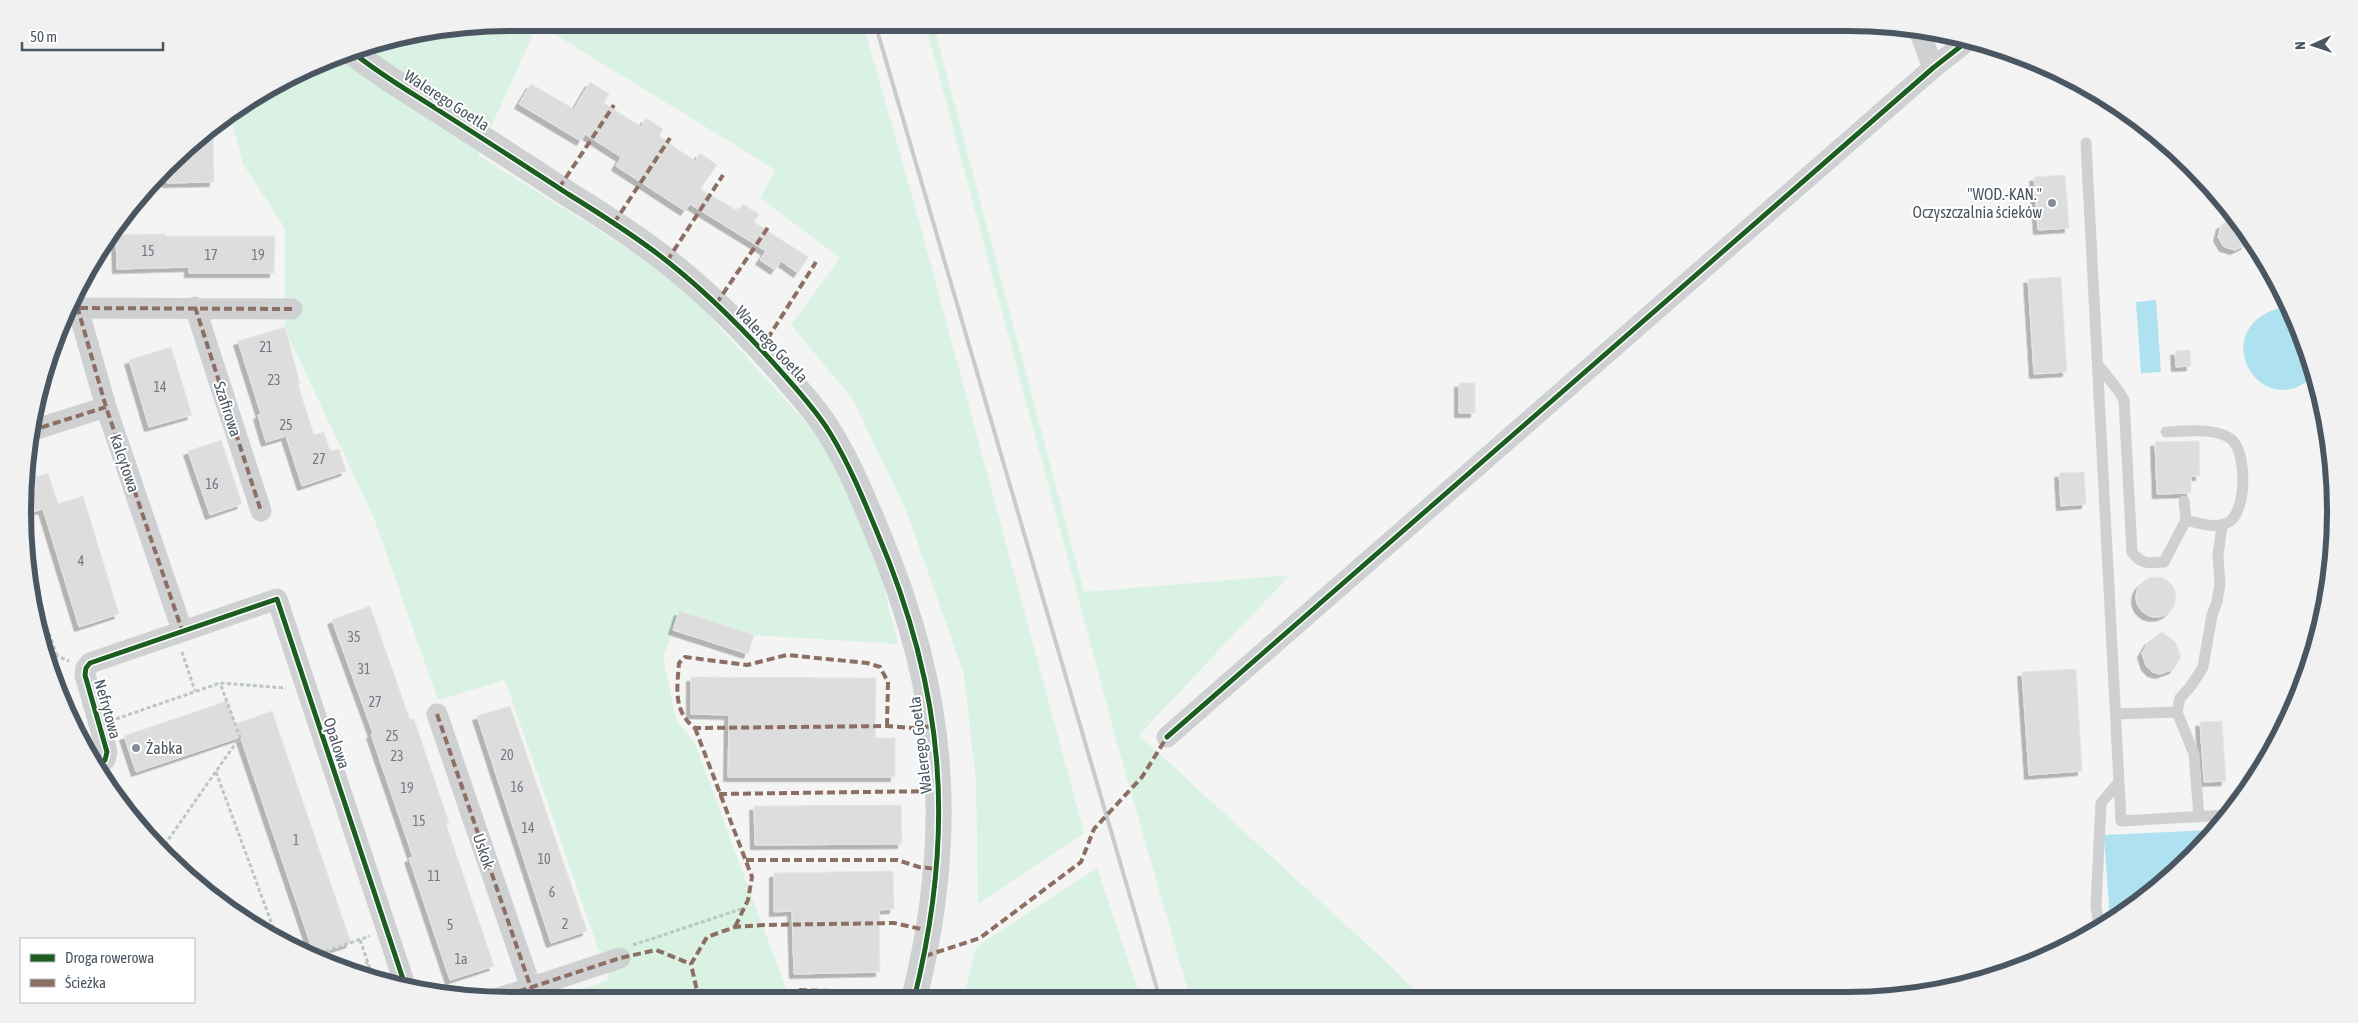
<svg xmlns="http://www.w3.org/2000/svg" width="2358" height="1023" font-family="'Asap Condensed',sans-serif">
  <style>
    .green { fill: #d9f2e3 }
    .water { fill: #aee2f0 }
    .building { fill: #ddddde; stroke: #e5e6e7; filter: url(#shadow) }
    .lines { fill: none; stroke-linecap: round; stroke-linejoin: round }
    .path { stroke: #bcc7c4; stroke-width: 3; stroke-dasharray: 4 2.5; stroke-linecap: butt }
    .service { stroke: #ced0d2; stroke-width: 11 }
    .minor { stroke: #ced0d2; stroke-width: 21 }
    .tertiary { stroke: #ced0d2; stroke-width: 26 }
    .rail { stroke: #c9cacc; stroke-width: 4 }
    .quiet { stroke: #8d6e63; stroke-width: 4; stroke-dasharray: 8 4; stroke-linecap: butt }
    .cycleway-casing { stroke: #fff; stroke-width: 8 }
    .cycleway { stroke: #1b5e20; stroke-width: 5 }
    .poi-dot { fill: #868d94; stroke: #fff; stroke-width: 2 }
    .labels { text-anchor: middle; stroke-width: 4; stroke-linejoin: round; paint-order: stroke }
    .number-label { font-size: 14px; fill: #707881 }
    .street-label { font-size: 16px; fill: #4a5661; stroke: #fff }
    .poi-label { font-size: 16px; fill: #4a5661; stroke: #fff; text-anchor: end }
    .rim { fill: none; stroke: #4a5661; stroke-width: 6 }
  </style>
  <defs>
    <filter id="shadow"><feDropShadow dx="-4.5" dy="4.5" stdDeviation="0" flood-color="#0004"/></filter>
  </defs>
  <rect width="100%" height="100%" fill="#f4f4f4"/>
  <path class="green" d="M512,23h351l59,209 162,601 -106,71 -2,-125 -12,-105 -58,-164 -54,-112 -61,-73 49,-67 -80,-60 16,-28 -238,-146 -60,131 197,123 149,165 54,122 20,79 -225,-14 -10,27 13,62 20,27 94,254h-205l-3,-11 27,-9 -104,-300 -67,20 -64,-182 -89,-189v-101l-42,-64 -13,-49 37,-27 87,-39 62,-17z
    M925,23h8l151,569 206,-17 -151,160 257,236 26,27h-232l-73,-255z
    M1097,868l44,131h-178l13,-52z"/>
  <path class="water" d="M2156,300l5,72 -20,1 -5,-71z
    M2280,308l10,1 25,66c-55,52 -110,-47 -35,-67z
    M2212,830l-43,49 -59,40 -6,-84z"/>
  <path class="building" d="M590,82l19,12 -5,9 37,24 5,-9 17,11 -4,7 36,25 5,-8 17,12 -17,24 38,22 5,-7 16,10 -5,8 54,35 -10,16 -17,-12 -6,9 -15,-10 6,-9 -76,-47 -5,7 -69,-45 5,-9 -36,-23 -4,7 -62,-37 12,-20 43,25z
    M213,127l1,55 -47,1v-17l22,-22z
    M2065,175l4,53 -31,2 -4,-53z
    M2232,219l6,1 11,17 -4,8 -10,5 -11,-3 -6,-10 3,-12z
    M165,234v2h110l-1,37h-85v-6l-72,2 -1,-34z
    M2061,277l6,95 -33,2 -6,-95z
    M285,327l15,57 -2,1 16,50 10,-3 6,19 9,-2 7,22 -44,15 -16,-50 -20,6 -8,-27 3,-1 -23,-73z
    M171,347l21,68 -43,12 -20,-67z
    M2190,350l1,16 -15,1 -1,-16z
    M1459,383h16v30h-16z
    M221,440l21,64 -32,11 -22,-64z
    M2199,441l1,35h-9v17l-34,1 -2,-52z
    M2084,472l2,32 -25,2 -2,-33z
    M48,473l10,31 25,-8 36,118 -40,13 -36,-118 -20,6 3,-35z
    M2136 597a20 20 0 1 1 40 0a20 20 0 1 1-40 0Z
    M370,606l40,114 4,-1 35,104 -3,1 48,142 -44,14 -41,-122 4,-1 -42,-123 2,-1 -41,-113z
    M679,611l75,24 -6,19 -75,-24z
    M2162,632l13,10 6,14 -7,13 -14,5 -8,-2 -6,-6 -4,-13 7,-12z
    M2076,669l6,102 -53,4 -7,-103z
    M691,677l185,1 -1,60h20v39h-167l1,-62 -38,-1z
    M227,701l13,36 -104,35 -12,-36z
    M510,706l77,225 -36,12 -74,-227z
    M272,711l79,232 -22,7 5,15 -19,-8 -79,-233z
    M2222,721l4,60 -22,1 -4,-60z
    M901,805l1,39 -147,1 -1,-39z
    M893,871l1,38 -15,1 1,62 -86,2 -2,-63 -18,1v-39z"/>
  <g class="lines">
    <path class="path" d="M28,572l29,84 -11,4
      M43,650l26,11
      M182,652l13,39
      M116,719l104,-36 66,5
      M216,772l58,158 41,25 55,-19
      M161,850l79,-113 -20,-54
      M207,893l67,36
      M360,940l14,40
      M633,945l111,-37
      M361,976l6,-14"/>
    <path class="service" d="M2086,143l35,678 104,-6
      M2098,365l20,25 6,10 8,152c9,13 18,11 32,10l22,-42
      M2166,432c18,-1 54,-5 67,9 14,15 14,73 -6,82 -12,6 -28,0 -41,-3l-2,-19
      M2116,714l61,-2
      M2199,817l-5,-63 -17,-42 3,-14 11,-12 12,-19 9,-52 5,-13 3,-18 -2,-28 4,-31
      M2099,926l-3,-20 5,-103 18,-21"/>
    <path class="minor" d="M1919,30l14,38
      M74,295l32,112 76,223
      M195,307l66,204
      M68,308l224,1
      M30,431l76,-24
      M437,714l94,274
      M1167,737l766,-669 37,-29
      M95,766l10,-6 2,-8 -22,-77 1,-7 4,-5 187,-64 129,389
      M496,999l124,-41"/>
    <path class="tertiary" d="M350,50c26,22 57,40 85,58 45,29 89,57 133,86 34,21 69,43 100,68 43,34 81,73 117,114 16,18 33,37 45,57 19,31 33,65 47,99 68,160 79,299 37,467"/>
    <path class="rail" d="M875,23l285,976"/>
    <path class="quiet" d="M559,188l55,-83
      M614,223l56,-85
      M667,261l56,-86
      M74,295l32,112 76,223
      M716,304l53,-78
      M195,307l66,204
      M68,308l224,1
      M761,349l55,-87
      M30,431l76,-24
      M437,714l94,274
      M887,726l1,-44 -8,-15 -13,-4 -80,-8 -40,10 -62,-8 -6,6c-2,25 -6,49 16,65l192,-2 24,2 23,-2
      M695,728l57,149 -4,23 -13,27
      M719,794l220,-3
      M746,860h151l22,7 19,2
      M925,956l55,-18 101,-76 13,-33 48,-52 25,-40
      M799,990l59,2 9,7
      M496,999l124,-41 36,-8 35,14
      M699,1000l-8,-36 16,-27 28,-10 28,-2 131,-2 36,8"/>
    <defs>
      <path id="cycleway" d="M350,50c26,22 57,40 85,58 45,29 89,57 133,86 34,21 69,43 100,68 43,34 81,73 117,114 16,18 33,37 45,57 19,31 33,65 47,99 68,160 79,299 37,467
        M1167,737l766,-669 37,-29
        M95,766l10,-6 2,-8 -22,-77 1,-7 4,-5 187,-64 129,389"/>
    </defs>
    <use href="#cycleway" class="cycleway-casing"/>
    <use href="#cycleway" class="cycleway"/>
  </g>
  <g class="poi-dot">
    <circle cx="2052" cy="203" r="5"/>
    <circle cx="136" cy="748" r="5"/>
  </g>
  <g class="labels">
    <g class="number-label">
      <text x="148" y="256">15</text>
      <text x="211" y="260">17</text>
      <text x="258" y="260">19</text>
      <text x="266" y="352">21</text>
      <text x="274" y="385">23</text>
      <text x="160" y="392">14</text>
      <text x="286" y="430">25</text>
      <text x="319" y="464">27</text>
      <text x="212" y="489">16</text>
      <text x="81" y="566">4</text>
      <text x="354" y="642">35</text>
      <text x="364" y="674">31</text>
      <text x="375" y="707">27</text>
      <text x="392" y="741">25</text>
      <text x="507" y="760">20</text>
      <text x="397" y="761">23</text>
      <text x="517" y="792">16</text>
      <text x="407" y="793">19</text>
      <text x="419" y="826">15</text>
      <text x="528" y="833">14</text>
      <text x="296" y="845">1</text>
      <text x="544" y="864">10</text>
      <text x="434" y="881">11</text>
      <text x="552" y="897">6</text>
      <text x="565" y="929">2</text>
      <text x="450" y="930">5</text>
      <text x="461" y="964">1a</text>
    </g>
    <g class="street-label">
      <text transform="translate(447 100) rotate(33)" y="6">Walerego Goetla</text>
      <text transform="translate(772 344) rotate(47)" y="6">Walerego Goetla</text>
      <text transform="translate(228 409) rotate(72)" y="6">Szafirowa</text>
      <text transform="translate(125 463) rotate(71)" y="6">Kalcytowa</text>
      <text transform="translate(108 709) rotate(74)" y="6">Nefrytowa</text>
      <text transform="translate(337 743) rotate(72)" y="6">Opalowa</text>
      <text transform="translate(920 745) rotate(-97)" y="6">Walerego Goetla</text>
      <text transform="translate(484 851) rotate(71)" y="6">Uskok</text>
    </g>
    <g class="poi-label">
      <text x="2042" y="200">"WOD.-KAN."<tspan x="2042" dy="18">Oczyszczalnia ścieków</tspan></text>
      <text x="146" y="754" text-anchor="start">Żabka</text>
    </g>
  </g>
  <path d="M0 0H2358V1023H0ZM511 31H1847A480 480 0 0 1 2327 511V512A480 480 0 0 1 1847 992H511A480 480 0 0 1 31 512V511A480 480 0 0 1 511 31Z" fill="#f1f1f2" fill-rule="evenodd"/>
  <path class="rim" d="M511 31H1847A480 480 0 0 1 2327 511V512A480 480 0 0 1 1847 992H511A480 480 0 0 1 31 512V511A480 480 0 0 1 511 31Z"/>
  <rect x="20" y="938" width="175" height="65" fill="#ffffff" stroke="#b7bbc0"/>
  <rect x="30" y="954" width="25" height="8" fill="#1b5e20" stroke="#b7bbc0"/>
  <text x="65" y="963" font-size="15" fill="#4a5661">Droga rowerowa</text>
  <rect x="30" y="979" width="25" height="8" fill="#8d6e63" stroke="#b7bbc0"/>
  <text x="65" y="988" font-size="15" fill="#4a5661">Ścieżka</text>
  <g transform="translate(2313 45) rotate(267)" stroke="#ffffff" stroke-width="4" paint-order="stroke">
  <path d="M0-4L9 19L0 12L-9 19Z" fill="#4a5661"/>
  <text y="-8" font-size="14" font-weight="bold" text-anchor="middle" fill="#4a5661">N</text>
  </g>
  <path d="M22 42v8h141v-8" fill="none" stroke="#4a5661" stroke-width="2.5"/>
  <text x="30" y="42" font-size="15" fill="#4a5661" stroke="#ffffff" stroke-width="4" paint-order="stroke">50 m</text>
</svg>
